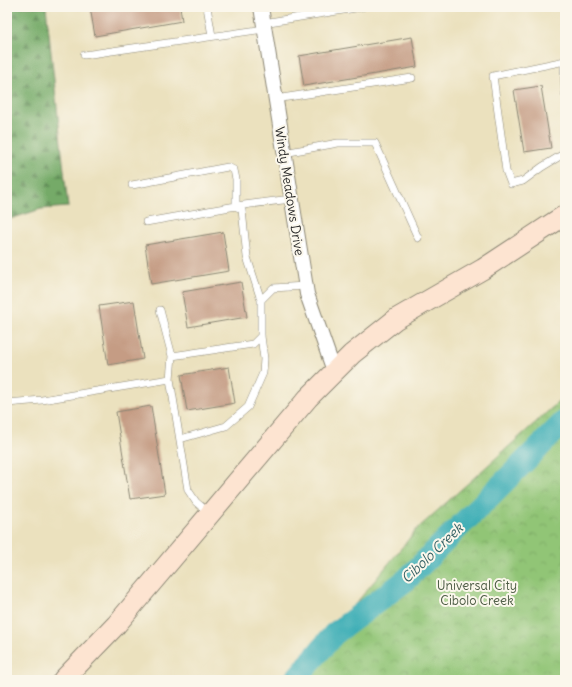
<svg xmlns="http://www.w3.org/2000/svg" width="572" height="687" font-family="Delius,sans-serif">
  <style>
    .forest { fill: url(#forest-firs); stroke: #506a49 }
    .park { fill: url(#park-crowns); stroke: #5e7850 }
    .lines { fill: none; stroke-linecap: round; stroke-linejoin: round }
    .river { stroke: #3daeb6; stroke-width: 23 }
    .building { fill: #c59c84 }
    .service-casing { stroke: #8b8674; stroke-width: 8 }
    .minor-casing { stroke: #8b8674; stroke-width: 16 }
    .secondary-casing { stroke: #8b8674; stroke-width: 22 }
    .service { stroke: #fff; stroke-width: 7 }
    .minor { stroke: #fff; stroke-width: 14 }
    .secondary { stroke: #fde4d1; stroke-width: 20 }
    .labels { text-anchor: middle; stroke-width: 4; stroke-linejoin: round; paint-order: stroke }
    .street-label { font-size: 13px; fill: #2b2b2b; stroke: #fbf7ec }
    .park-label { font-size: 13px; fill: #4a5942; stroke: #fbf7ec }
    .water-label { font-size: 14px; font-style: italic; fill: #325f63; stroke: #fbf7ec }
  </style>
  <defs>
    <pattern id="forest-firs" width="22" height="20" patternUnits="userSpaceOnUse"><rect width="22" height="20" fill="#74aa67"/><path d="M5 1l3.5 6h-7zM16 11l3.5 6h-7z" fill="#5f8b55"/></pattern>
    <pattern id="park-crowns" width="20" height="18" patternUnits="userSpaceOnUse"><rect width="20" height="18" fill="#91c576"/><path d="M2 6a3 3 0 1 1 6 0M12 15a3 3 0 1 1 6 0" fill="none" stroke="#7da966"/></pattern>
  </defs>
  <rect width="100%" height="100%" fill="#fbf7ec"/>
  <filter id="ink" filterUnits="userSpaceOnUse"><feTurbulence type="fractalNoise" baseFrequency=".025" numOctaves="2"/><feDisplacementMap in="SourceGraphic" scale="8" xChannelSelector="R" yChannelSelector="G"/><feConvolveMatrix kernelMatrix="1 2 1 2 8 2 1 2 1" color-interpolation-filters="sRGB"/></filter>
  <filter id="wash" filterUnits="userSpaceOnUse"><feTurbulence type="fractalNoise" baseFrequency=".012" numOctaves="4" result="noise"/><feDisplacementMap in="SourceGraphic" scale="16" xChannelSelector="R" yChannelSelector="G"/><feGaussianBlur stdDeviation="0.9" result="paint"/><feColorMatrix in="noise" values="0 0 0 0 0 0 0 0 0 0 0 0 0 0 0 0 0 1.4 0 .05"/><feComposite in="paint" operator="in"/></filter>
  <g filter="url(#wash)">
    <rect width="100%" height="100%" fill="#ebe1be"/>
    <path class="forest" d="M7,7h39l22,200 -27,2 -34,11z"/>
    <path class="park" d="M565,396v284h-272l124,-151z"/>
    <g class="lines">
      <path class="river" d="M295,680l39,-46 72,-54 159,-159"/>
    </g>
    <g id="blocks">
      <path class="building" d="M90,7h90l2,14 -87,15z
        M412,37l5,30 -113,19 -5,-30z
        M541,86l10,62 -27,4 -10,-62z
        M223,232l6,39 -78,13 -6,-39z
        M241,282l6,35 -59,10 -6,-35z
        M134,301l9,58 -35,6 -9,-59z
        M229,367l6,36 -48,8 -6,-36z
        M151,406l14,88 -35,5 -14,-87z"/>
    </g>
  </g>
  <g filter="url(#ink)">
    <use href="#blocks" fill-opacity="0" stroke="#8b8674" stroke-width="1"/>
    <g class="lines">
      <defs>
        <path id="service" d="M207,7l5,29
          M263,23l99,-16
          M84,55l180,-26
          M565,61l-72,15 13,95 5,13 12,-3 19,-14 23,-14
          M565,66l-1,1 1,26
          M275,99l137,-21
          M284,153l54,-10h37l43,95
          M132,185l96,-18 6,3 2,9v27l55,-7
          M146,222l90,-16 6,4 5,47 14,43
          M160,310l12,46 -2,23 18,111 8,12 13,11
          M172,356l81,-12 8,-8
          M7,403l35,-3 128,-21
          M180,439l46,-13 22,-19 15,-34 1,-14 -3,-23v-36l12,-12 32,-2"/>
        <path id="minor" d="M261,7l46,287 27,77"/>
        <path id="secondary" d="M63,680l53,-55 192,-227 44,-44 44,-35 87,-50 82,-54"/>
      </defs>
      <use href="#service" class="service-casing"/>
      <use href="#minor" class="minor-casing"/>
      <use href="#secondary" class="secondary-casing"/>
      <use href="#service" class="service"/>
      <use href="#minor" class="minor"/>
      <use href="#secondary" class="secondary"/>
    </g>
  </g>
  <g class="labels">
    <g class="street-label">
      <text transform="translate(290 191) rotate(81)" y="5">Windy Meadows Drive</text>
    </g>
    <g class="park-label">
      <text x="477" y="590">Universal City<tspan x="477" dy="15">Cibolo Creek</tspan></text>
    </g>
    <g class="water-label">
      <text transform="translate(432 553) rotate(-44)" y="5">Cibolo Creek</text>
    </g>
  </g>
  <rect width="572" height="687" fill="none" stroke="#fbf7ec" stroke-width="24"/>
</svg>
